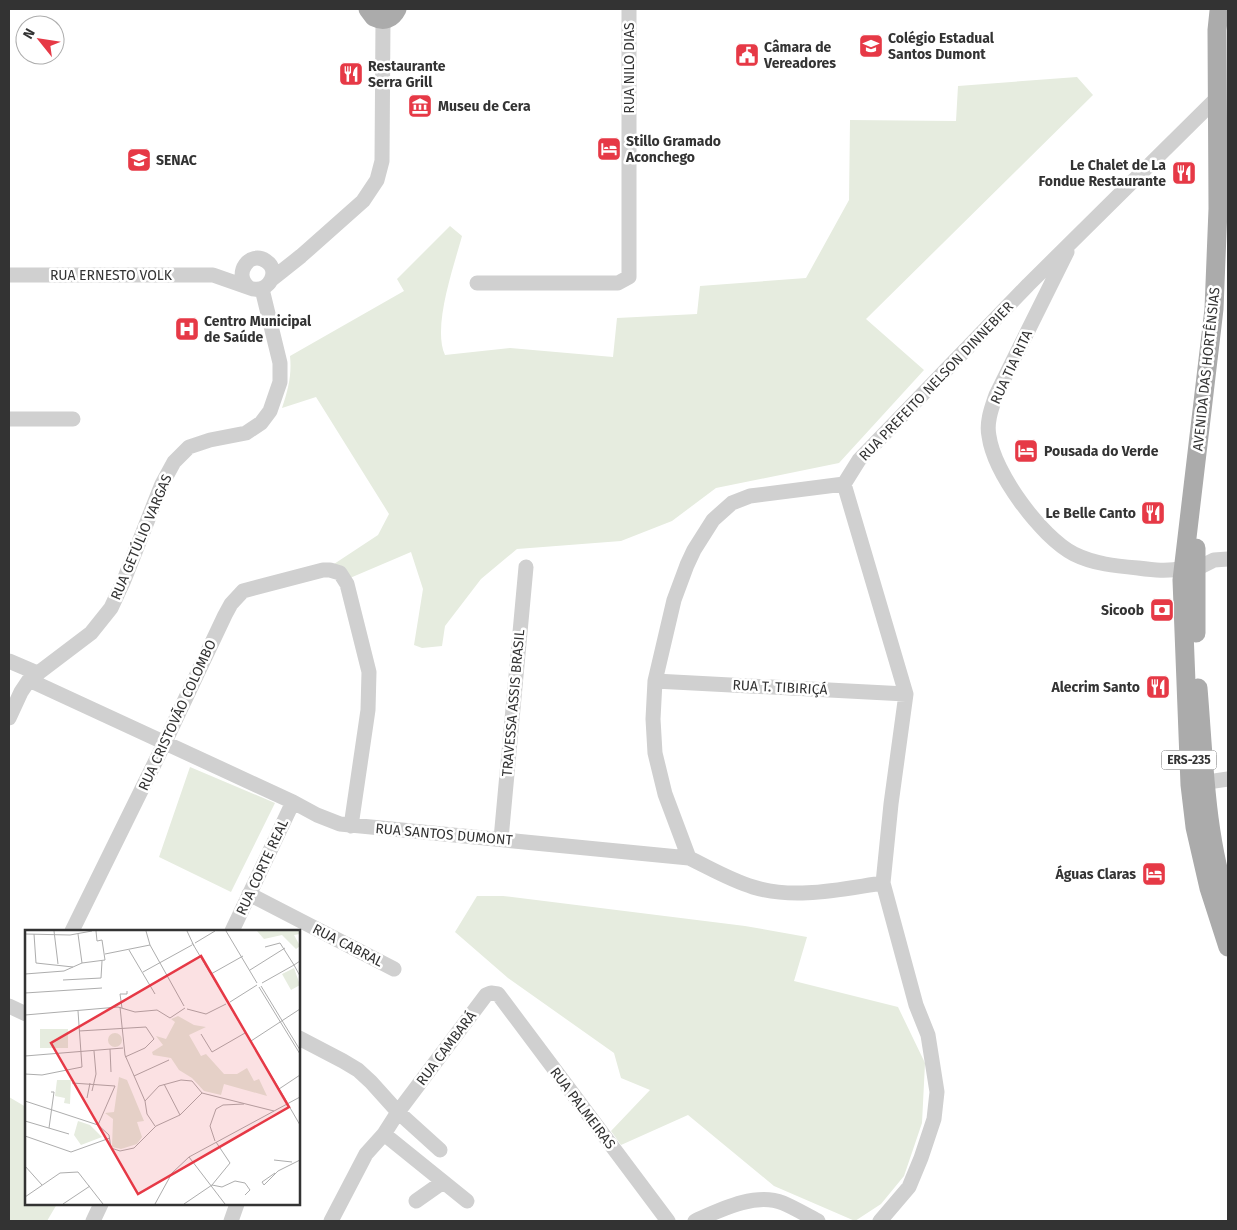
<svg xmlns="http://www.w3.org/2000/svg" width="1237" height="1230" font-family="'Fira Sans',sans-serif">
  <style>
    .green { fill: #e6ecdf }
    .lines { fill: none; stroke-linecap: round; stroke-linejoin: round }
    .minor { stroke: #d0d0d0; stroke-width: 15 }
    .major { stroke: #ababab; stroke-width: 19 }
    .labels { text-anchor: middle; stroke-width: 5; stroke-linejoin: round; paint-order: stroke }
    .shield { fill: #fff; stroke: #707070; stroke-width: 1 }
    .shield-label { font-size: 12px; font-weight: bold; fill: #333 }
    .poi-label { font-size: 14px; font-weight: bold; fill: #333; stroke: #fff; text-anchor: start }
    .street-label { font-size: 14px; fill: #333; stroke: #fff }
    .inset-road { fill: none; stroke: #adadad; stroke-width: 1 }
    .view { fill: #e63946; fill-opacity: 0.15; stroke: #e63946; stroke-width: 2.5 }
    .inset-edge { fill: none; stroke: #333; stroke-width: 2.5 }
  </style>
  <rect width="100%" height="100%" fill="#fff"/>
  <path class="green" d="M1077,77l16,18 -227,224 58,51 -85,93 -123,25 -44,33 -51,20 -104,8 -36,30 -36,47 -3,20 -20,2 -8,-3 9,-56 -12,-37 -61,26 -16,-14 44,-29 11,-21 -73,-117 -34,11c6,-18 10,-33 8,-52l114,-65 -7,-12 53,-53 12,10c-8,30 -30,91 -17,119l65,-7 103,9 4,-39 80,-4 3,-28 106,-8 43,-78 1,-80 106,1 2,-35z
    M190,767l85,36 -44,89 -72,-35z
    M477,896h26l242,30 62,11 -13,44 104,26 27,56 -3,60 -18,53 -23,28 -26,17 -81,-35 -86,-71 -67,30 -10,-14 39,-41 -29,-12 -7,-25 -106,-75 -53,-46z
    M9,1097l17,10v97h31l-10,17h-38z"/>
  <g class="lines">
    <path class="minor" d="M1067,252l-71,143c-4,12 -10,27 -7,41 5,37 52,101 85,118 20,10 42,12 64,14 15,2 30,4 45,0
      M9,275h204l40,14c16,3 28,-18 13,-28 -16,-11 -33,12 -18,26
      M272,279l29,-23 62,-55 14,-21 5,-19 1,-141
      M477,283h141l11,-6v-268
      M9,419h64
      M1196,569l18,-9 14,-1
      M9,661l28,12
      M29,680l264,122 24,13 23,9 349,34c21,10 41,22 64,29 42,13 88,2 130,-4
      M655,681l251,13
      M9,718l12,-26 8,-12 62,-47 20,-25 13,-28 38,-96 12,-22 15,-15 21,-7 36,-7 15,-10 9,-12 10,-29v-19l-18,-74
      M1194,784l34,-5
      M501,839l25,-272
      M689,858l-24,-64 -10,-41 -2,-34 2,-38 19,-81 13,-35 7,-15 19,-30 19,-17 18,-7 94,-12
      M249,894l145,75
      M72,931l93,-189 60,-127 6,-11 12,-13 80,-21h7l10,3 7,11 22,88 -1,38 -17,116
      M232,931l61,-129
      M9,1006l17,8
      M299,1038l44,23 15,9 13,12 27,30 42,38
      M384,1134l83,67
      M416,1201l27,-19
      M93,1221l8,-17
      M231,1221l6,-17
      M331,1221l35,-67 18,-20 14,-22 88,-117 5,-2 7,1 170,227
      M695,1221c25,-11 60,-29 88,-18 12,5 23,12 35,18
      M880,1221l29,-34 12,-29 13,-39 3,-27 -9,-57 -12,-30 -33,-122 8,-79 15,-110 -62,-210 15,-24 169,-175 189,-187"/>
    <path class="major" d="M368,9l6,8c10,5 18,2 23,-8
      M1219,11l-2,19 1,179 -4,100 -32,271 8,205 5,42 14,61 19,59
      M1196,548v85
      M1198,688c6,71 7,149 30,216"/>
  </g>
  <defs>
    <symbol id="school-square" viewBox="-11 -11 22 22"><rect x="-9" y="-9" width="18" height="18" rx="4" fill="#e63946" stroke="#fff"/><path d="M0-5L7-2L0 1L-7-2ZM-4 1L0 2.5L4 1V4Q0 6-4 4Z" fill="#fff"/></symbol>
    <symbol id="civic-square" viewBox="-11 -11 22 22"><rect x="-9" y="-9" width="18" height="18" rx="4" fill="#e63946" stroke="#fff"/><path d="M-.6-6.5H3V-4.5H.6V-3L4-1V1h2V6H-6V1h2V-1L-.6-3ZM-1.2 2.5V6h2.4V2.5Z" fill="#fff"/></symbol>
    <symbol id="restaurant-square" viewBox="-11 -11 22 22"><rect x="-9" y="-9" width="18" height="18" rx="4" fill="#e63946" stroke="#fff"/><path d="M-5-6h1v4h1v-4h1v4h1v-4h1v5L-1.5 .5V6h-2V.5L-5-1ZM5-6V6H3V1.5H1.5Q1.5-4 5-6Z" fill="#fff"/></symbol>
    <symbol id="museum-square" viewBox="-11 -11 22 22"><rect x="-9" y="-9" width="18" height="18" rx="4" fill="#e63946" stroke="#fff"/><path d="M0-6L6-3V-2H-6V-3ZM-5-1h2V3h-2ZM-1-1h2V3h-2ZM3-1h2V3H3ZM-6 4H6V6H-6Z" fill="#fff"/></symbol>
    <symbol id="hotel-square" viewBox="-11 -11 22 22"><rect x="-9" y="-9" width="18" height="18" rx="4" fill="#e63946" stroke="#fff"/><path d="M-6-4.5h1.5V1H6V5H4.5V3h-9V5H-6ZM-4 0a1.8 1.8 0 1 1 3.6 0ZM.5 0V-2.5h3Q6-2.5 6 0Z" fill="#fff"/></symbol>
    <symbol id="university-square" viewBox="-11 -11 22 22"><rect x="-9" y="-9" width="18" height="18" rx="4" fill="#e63946" stroke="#fff"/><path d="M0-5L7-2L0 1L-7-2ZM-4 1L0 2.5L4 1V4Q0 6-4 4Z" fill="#fff"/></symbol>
    <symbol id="hospital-square" viewBox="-11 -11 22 22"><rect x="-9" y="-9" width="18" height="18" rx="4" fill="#e63946" stroke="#fff"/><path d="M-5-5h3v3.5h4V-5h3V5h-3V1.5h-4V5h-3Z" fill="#fff"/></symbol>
    <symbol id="bank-square" viewBox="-11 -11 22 22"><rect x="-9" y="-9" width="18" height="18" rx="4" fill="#e63946" stroke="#fff"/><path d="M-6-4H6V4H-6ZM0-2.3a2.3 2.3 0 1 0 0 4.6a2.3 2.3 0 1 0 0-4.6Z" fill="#fff"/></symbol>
  </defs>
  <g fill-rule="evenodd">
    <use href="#school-square" x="857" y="32" width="28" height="28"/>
    <use href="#civic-square" x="733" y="41" width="28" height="28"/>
    <use href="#restaurant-square" x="337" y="60" width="28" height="28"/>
    <use href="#museum-square" x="406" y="92" width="28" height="28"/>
    <use href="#hotel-square" x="595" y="135" width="28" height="28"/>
    <use href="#university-square" x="125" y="146" width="28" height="28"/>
    <use href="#restaurant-square" x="1170" y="159" width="28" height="28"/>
    <use href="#hospital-square" x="173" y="315" width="28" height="28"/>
    <use href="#hotel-square" x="1012" y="437" width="28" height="28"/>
    <use href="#restaurant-square" x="1139" y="499" width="28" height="28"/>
    <use href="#bank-square" x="1148" y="596" width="28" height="28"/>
    <use href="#restaurant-square" x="1144" y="673" width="28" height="28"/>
    <use href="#hotel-square" x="1140" y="860" width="28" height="28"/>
  </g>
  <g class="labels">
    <rect class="shield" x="1161.5" y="750.5" width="55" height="19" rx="4"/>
    <g class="shield-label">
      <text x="1189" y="764">ERS-235</text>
    </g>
    <g class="poi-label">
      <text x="888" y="43">Colégio Estadual<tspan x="888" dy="16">Santos Dumont</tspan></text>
      <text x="764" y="52">Câmara de<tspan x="764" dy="16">Vereadores</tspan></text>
      <text x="368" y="71">Restaurante<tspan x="368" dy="16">Serra Grill</tspan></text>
      <text x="438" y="111">Museu de Cera</text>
      <text x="626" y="146">Stillo Gramado<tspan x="626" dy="16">Aconchego</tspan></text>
      <text x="156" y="165">SENAC</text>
      <text x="1166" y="170" text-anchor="end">Le Chalet de La<tspan x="1166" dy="16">Fondue Restaurante</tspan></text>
      <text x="204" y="326">Centro Municipal<tspan x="204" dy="16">de Saúde</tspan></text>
      <text x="1044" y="456">Pousada do Verde</text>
      <text x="1136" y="518" text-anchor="end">Le Belle Canto</text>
      <text x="1144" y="615" text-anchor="end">Sicoob</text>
      <text x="1140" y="692" text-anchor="end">Alecrim Santo</text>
      <text x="1136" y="879" text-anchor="end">Águas Claras</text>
    </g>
    <g class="street-label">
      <text transform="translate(629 68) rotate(-90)" y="5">RUA NILO DIAS</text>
      <text x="111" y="280">RUA ERNESTO VOLK</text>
      <text transform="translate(1011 367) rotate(-65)" y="5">RUA TIA RITA</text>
      <text transform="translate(1206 369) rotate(-84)" y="5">AVENIDA DAS HORTÊNSIAS</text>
      <text transform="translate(936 381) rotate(-46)" y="5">RUA PREFEITO NELSON DINNEBIER</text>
      <text transform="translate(141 537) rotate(-67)" y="5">RUA GETÚLIO VARGAS</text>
      <text transform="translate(780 687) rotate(3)" y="5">RUA T. TIBIRIÇÁ</text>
      <text transform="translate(513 703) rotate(-85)" y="5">TRAVESSA ASSIS BRASIL</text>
      <text transform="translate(177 715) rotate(-65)" y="5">RUA CRISTOVÃO COLOMBO</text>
      <text transform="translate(444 834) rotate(5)" y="5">RUA SANTOS DUMONT</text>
      <text transform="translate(262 867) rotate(-65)" y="5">RUA CORTE REAL</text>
      <text transform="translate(348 945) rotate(27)" y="5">RUA CABRAL</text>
      <text transform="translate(446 1048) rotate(-53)" y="5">RUA CAMBARÁ</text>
      <text transform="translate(583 1108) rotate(53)" y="5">RUA PALMEIRAS</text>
    </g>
  </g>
  <g transform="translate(25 930)">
    <rect width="275" height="275" fill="#fff"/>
    <path d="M232,1h43v3l-6,1 6,11 -4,3 -14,-14 -18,4zM269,38l6,17 -9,5 -9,-16zM153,86l16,9 12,2 -17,8 12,21 5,-2 18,20h13l10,-6 7,13 5,-2 8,17 -43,-12 -3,11 -17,-4 -12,-13 -13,-8 -8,-12 -18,-3 -1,-3 11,-7 -7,-9 10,3 9,-17 -4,-3zM15,99h28v19h-28zM83 110a7 7 0 1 1 14 0a7 7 0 1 1-14 0ZM94,147l8,3 17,41 -7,1 5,15 -5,7 -16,5 -9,-2 1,-28 -8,-6 9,-1zM32,150h14l-1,24 -6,-1 1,-5 -10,-2zM53,191l12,4 12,12 -21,8 -7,-10z" fill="#e6ecdf"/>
    <path class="inset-road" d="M29,1l4,33M121,1l4,14 34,61M162,1l7,15 -2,-3M201,1l31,52M0,4l45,1 22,-4M9,4l2,29 37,4M53,4l4,29M170,13l20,-12M169,16l33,55M240,17l15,-4 14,22 6,-4M104,20l26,44M80,24l45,-9M225,40l35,-22M118,42l49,-27M0,44l39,-3 18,-8 23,-3 -3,-20 -5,1 -1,-10M186,44l32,-18M38,50l38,-2 1,-17M237,53l32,-18 6,11M236,56l39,64M234,57l41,67M0,63l77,-5M205,72l27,-17M204,75l58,97M95,77l5,48 20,46 2,13 8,12M97,78l-2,-14h7v-3M162,79l19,5 20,-10M0,85l93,-8 17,5 22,-2 13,8 15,-10M54,101l67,-4 8,12 -9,9 -20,9M176,104l11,18 33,-19M226,111l49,-32M85,119l1,23M0,126l98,-8M0,144l17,1 40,-8 -4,-56M109,146l35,-16M47,153l43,3 -17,39M139,154l16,31M254,159l21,-14M67,161l4,-17 -2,-23M177,163l72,18M62,168l3,-15M0,171l73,24 11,10 2,13 9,3 14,-3 22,-22 24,-11 22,-22M120,171l14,-15 22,-6 11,1 10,12M264,176l11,19M0,191l44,13M24,198l5,-36h-3M0,206l46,16 39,-14M190,211l-5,-15 6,-17 7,-4 21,-1M164,227l36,47M249,230l18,2M0,236l17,19M187,255l10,2 13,-6 10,2 5,7 -5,5M239,255l14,-14 22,-11M239,255l-2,-3 13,-9M0,267l35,-24 18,-1 25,32M38,274l27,-18M130,274l17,-31 17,-16 111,-60M159,274l28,-19 18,-22 -14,-21"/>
    <path class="view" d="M176,26l88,151 -151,87 -87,-151z"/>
    <rect width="275" height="275" class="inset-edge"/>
  </g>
  <rect width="1237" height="1230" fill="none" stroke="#333333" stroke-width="20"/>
  <g transform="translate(40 40) rotate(300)"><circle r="24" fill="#ffffff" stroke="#adadad"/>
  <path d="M0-4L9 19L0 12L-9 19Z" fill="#e63946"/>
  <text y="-8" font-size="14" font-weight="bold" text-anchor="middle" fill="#333333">N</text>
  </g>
</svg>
